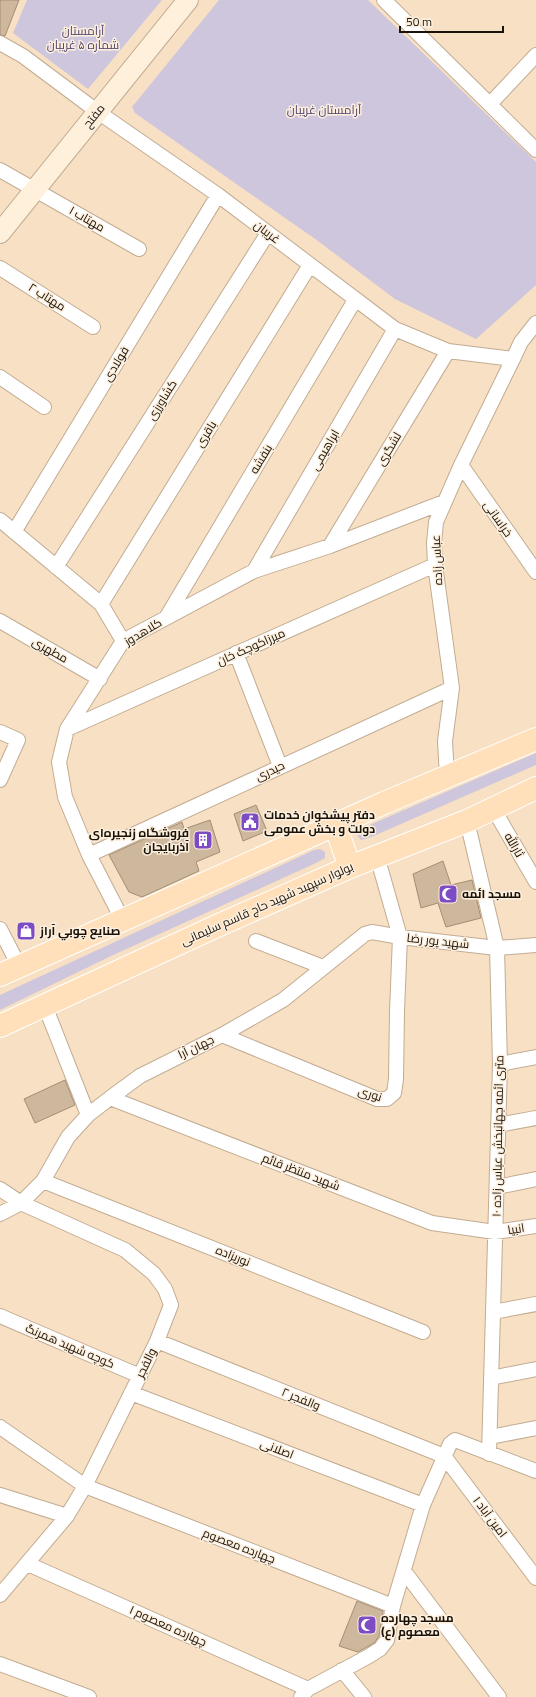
<svg xmlns="http://www.w3.org/2000/svg" width="536" height="1697" font-family="'Titillium Web',Cairo,sans-serif">
  <style>
    .green { fill: #cdc6dc }
    .building { fill: #cdb79d; stroke: #a38e74 }
    .lines { fill: none; stroke-linecap: round; stroke-linejoin: round }
    .street-casing { stroke: #c2ac92; stroke-width: 16 }
    .secondary-casing { stroke: #c2ac92; stroke-width: 22 }
    .primary-casing { stroke: #fff; stroke-width: 24 }
    .street { stroke: #fff; stroke-width: 14 }
    .secondary { stroke: #fff0dc; stroke-width: 20 }
    .primary { stroke: #ffe0ba; stroke-width: 22 }
    .labels { text-anchor: middle; stroke-width: 3; stroke-linejoin: round; paint-order: stroke }
    .park-label { font-size: 12px; fill: #50416d; stroke: #fdefde }
    .street-label { font-size: 12px; fill: #191208; stroke: #fdefde }
    .poi-label { font-size: 12px; font-weight: bold; fill: #191208; stroke: #fdefde; text-anchor: start }
  </style>
  <rect width="100%" height="100%" fill="#f7e0c4"/>
  <path class="green" d="M27,0h135l-74,89 -75,-56z
    M219,0h149l168,162v123l-60,54 -81,-40 -77,-58 -183,-128 -3,-6z
    M536,753v12l-167,73 -8,2 -4,-5 2,-5 6,-3z
    M320,849l5,3v6l-9,5 -205,93 -111,54v-15l314,-145z"/>
  <path class="building" d="M0,0h19l-14,36 -5,-1z
    M256,805l11,26 -24,10 -9,-27z
    M210,820l10,32 -24,10 3,9 -57,26 -13,-5 -20,-37 73,-33 2,7z
    M443,861l8,24 21,-5 9,38 -35,9 -8,-24 -17,5 -8,-34z
    M65,1080l10,25 -40,18 -11,-24z
    M357,1601l26,10 -4,25 -5,7 -16,9 -19,-6z"/>
  <g class="lines">
    <defs>
      <path id="street" d="M384,0l152,150
        M0,43l23,13 75,56 120,83 177,134 53,22 65,8 8,-17 15,-19
        M490,104l46,-49
        M0,170l139,79
        M0,268l93,59
        M0,377l44,30
        M461,465l75,107
        M0,520l101,84 22,37
        M14,532l204,-337
        M330,546l118,-195
        M56,567l212,-334
        M254,571l141,-242
        M101,604l209,-339
        M166,618l189,-318
        M0,621l100,58
        M236,653l44,113
        M67,729l368,-164
        M0,732l18,8 -18,40
        M447,777l-2,-36 7,-53 -17,-123 -1,-22 2,-21 25,-57 52,-106
        M493,808l43,74
        M467,821l30,127 3,116 -11,390
        M89,855l363,-167
        M377,856l23,81 97,11 39,-3
        M122,919l-33,-64 -24,-58 -6,-35 8,-33 56,-88 131,-70 76,-25 114,-44
        M0,929l19,37
        M256,941l67,26
        M45,1006l43,109
        M500,1064l36,-7
        M110,1098l322,125 63,9 41,-6
        M498,1125l38,-7
        M43,1181l380,151
        M497,1187l39,-8
        M0,1189l21,14 104,47 29,24 11,15 6,16 -14,36 -72,145 -18,30 -67,79
        M0,1214l21,-11 22,-22 25,-44 20,-22 22,-17 30,-22 82,-41 61,-35 82,-66 7,-2 28,5 -3,74 -1,68 -2,14 -7,6h-10l-155,-64
        M493,1312l43,-8
        M0,1316l140,60
        M157,1341l287,115 92,122
        M491,1378l45,-9
        M131,1393l292,112
        M0,1427l85,59 308,120
        M490,1437l46,-9
        M0,1495l67,21
        M28,1564l280,125
        M404,1571l95,126
        M0,1664l89,33
        M342,1670l22,27
        M301,1697l7,-8 61,-33 11,-7 7,-9 6,-34 30,-101 27,-61 5,-4 81,31"/>
      <path id="secondary" d="M0,233l188,-233"/>
      <path id="primary" d="M335,825l15,42
        M0,975l384,-172 152,-64
        M0,1026l219,-101 131,-58 117,-46 69,-33"/>
    </defs>
    <use href="#street" class="street-casing"/>
    <use href="#secondary" class="secondary-casing"/>
    <use href="#primary" class="primary-casing"/>
    <use href="#street" class="street"/>
    <use href="#secondary" class="secondary"/>
    <use href="#primary" class="primary"/>
  </g>
  <defs>
    <symbol id="civic-square" viewBox="-11 -11 22 22"><rect x="-9" y="-9" width="18" height="18" rx="4" fill="#7d4cc4" stroke="#fdefde"/><path d="M-.6-6.5H3V-4.5H.6V-3L4-1V1h2V6H-6V1h2V-1L-.6-3ZM-1.2 2.5V6h2.4V2.5Z" fill="#fff"/></symbol>
    <symbol id="building-square" viewBox="-11 -11 22 22"><rect x="-9" y="-9" width="18" height="18" rx="4" fill="#7d4cc4" stroke="#fdefde"/><path d="M-4-6H4V6H1V3H-1V6H-4ZM-2.5-4.3h1.7v1.8h-1.7ZM.8-4.3h1.7v1.8H.8ZM-2.5-1h1.7V.8h-1.7ZM.8-1h1.7V.8H.8Z" fill="#fff"/></symbol>
    <symbol id="mosque-square" viewBox="-11 -11 22 22"><rect x="-9" y="-9" width="18" height="18" rx="4" fill="#7d4cc4" stroke="#fdefde"/><path d="M3.5-4.9A6 6 0 1 0 3.5 4.9A5 5 0 1 1 3.5-4.9Z" fill="#fff"/></symbol>
    <symbol id="shop-square" viewBox="-11 -11 22 22"><rect x="-9" y="-9" width="18" height="18" rx="4" fill="#7d4cc4" stroke="#fdefde"/><path d="M-5-2.5h2.3a2.7 3.5 0 0 1 5.4 0H5L5.5 6h-11ZM-1.5-2.5h3a1.5 2.3 0 0 0-3 0Z" fill="#fff"/></symbol>
  </defs>
  <g fill-rule="evenodd">
    <use href="#civic-square" x="239" y="811" width="22" height="22"/>
    <use href="#building-square" x="192" y="829" width="22" height="22"/>
    <use href="#mosque-square" x="437" y="883" width="22" height="22"/>
    <use href="#shop-square" x="15" y="920" width="22" height="22"/>
    <use href="#mosque-square" x="356" y="1614" width="22" height="22"/>
  </g>
  <g class="labels">
    <g class="park-label">
      <text x="83" y="35">آرامستان<tspan x="83" dy="14">شماره ۵ غریبان</tspan></text>
      <text x="324" y="114">آرامستان غریبان</text>
    </g>
    <g class="street-label">
      <text transform="translate(94 116) rotate(-51)" y="4">مفتح</text>
      <text transform="translate(87 219) rotate(30)" y="4">مهتاب ۱</text>
      <text transform="translate(267 232) rotate(37)" y="4">غریبان</text>
      <text transform="translate(47 297) rotate(32)" y="4">مهتاب ۲</text>
      <text transform="translate(116 364) rotate(-59)" y="4">فولادی</text>
      <text transform="translate(162 400) rotate(-58)" y="4">کشاورزی</text>
      <text transform="translate(206 434) rotate(-58)" y="4">باقری</text>
      <text transform="translate(389 449) rotate(-59)" y="4">لشگری</text>
      <text transform="translate(325 450) rotate(-60)" y="4">ابراهیمی</text>
      <text transform="translate(261 459) rotate(-59)" y="4">بنفشه</text>
      <text transform="translate(498 519) rotate(55)" y="4">خراسانی</text>
      <text transform="translate(437 560) rotate(-93)" y="4">عباس زاده</text>
      <text transform="translate(143 632) rotate(-31)" y="4">کلاهدوز</text>
      <text transform="translate(251 647) rotate(-24)" y="4">میرزاکوچک خان</text>
      <text transform="translate(50 650) rotate(30)" y="4">مطهری</text>
      <text transform="translate(270 771) rotate(-25)" y="4">حیدری</text>
      <text transform="translate(514 845) rotate(60)" y="4">ثارالله</text>
      <text transform="translate(267 904) rotate(-24)" y="4">بولوار سپهبد شهید حاج قاسم سلیمانی</text>
      <text transform="translate(438 941) rotate(6)" y="4">شهید پور رضا</text>
      <text transform="translate(196 1047) rotate(-26)" y="4">جهان آرا</text>
      <text transform="translate(370 1094) rotate(17)" y="4">نوری</text>
      <text transform="translate(498 1136) rotate(-89)" y="4">۱۰ متری ائمه جهانبخش عباس زاده</text>
      <text transform="translate(301 1172) rotate(21)" y="4">شهید منتظر قائم</text>
      <text transform="translate(516 1229) rotate(-9)" y="4">انبیا</text>
      <text transform="translate(233 1256) rotate(22)" y="4">نوریزاده</text>
      <text transform="translate(70 1346) rotate(23)" y="4">کوچه شهید همرنگ</text>
      <text transform="translate(146 1363) rotate(-64)" y="4">والفجر</text>
      <text transform="translate(301 1399) rotate(22)" y="4">والفجر ۲</text>
      <text transform="translate(277 1449) rotate(21)" y="4">اصلانی</text>
      <text transform="translate(490 1517) rotate(53)" y="4">۱ امین آباد</text>
      <text transform="translate(239 1546) rotate(21)" y="4">چهارده معصوم</text>
      <text transform="translate(168 1626) rotate(24)" y="4">چهارده معصوم ۱</text>
    </g>
    <g class="poi-label">
      <text x="264" y="819">دفتر پیشخوان خدمات<tspan x="264" dy="14">دولت و بخش عمومی</tspan></text>
      <text x="189" y="837" text-anchor="end">فروشگاه زنجیره‌ای<tspan x="189" dy="14">آذربایجان</tspan></text>
      <text x="462" y="898">مسجد ائمه</text>
      <text x="40" y="935">صنايع چوبي آراز</text>
      <text x="381" y="1622">مسجد چهارده<tspan x="381" dy="14">معصوم (ع)</tspan></text>
    </g>
  </g>
  <path d="M400 26v6h103v-6" fill="none" stroke="#191208" stroke-width="2"/>
  <text x="406" y="26" font-size="12" fill="#191208" stroke="#fdefde" stroke-width="3" paint-order="stroke">50 m</text>
</svg>
